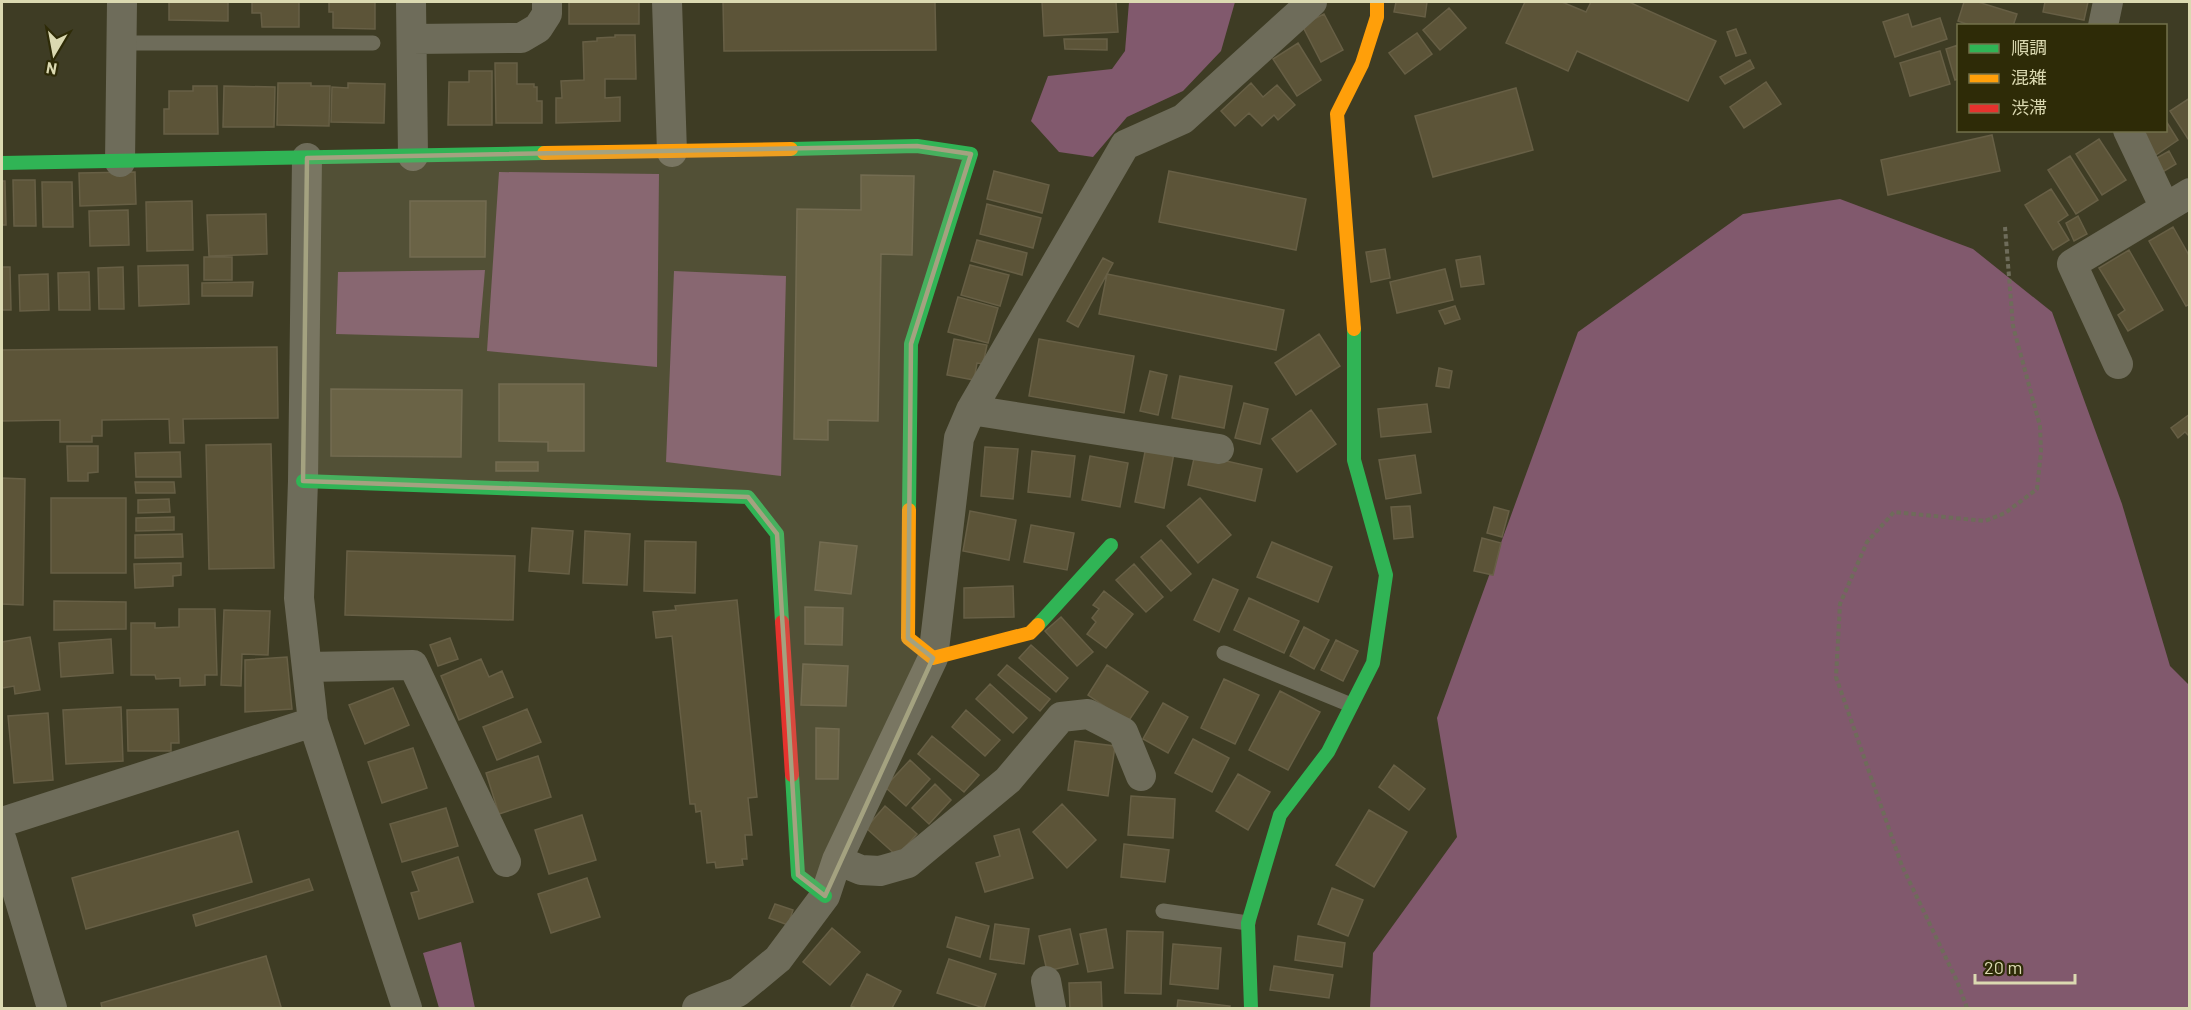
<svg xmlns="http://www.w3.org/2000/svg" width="2191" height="1010" font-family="Barlow,'Noto Sans JP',sans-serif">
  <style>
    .green { fill: #81596d }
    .building { fill: #5c5438; stroke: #675f45; stroke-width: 1.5 }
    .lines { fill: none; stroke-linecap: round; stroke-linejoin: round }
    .path { stroke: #6e6c5a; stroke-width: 4; stroke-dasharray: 4.5 3; stroke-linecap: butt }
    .lane { stroke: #6e6c5a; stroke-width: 15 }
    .street { stroke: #6e6c5a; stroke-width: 30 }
    .fast { stroke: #30b455; stroke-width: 14 }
    .slow { stroke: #ff9f0a; stroke-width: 14 }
    .jam { stroke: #e5322d; stroke-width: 14 }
    .marked { fill: #a4a280; fill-opacity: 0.2; stroke: #a4a280; stroke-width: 4.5; stroke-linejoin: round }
  </style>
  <rect width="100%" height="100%" fill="#3e3c24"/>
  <path class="green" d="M1129,2h106l-14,49 -38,40 -56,26 -34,40 -34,-5 -28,-31 17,-45 64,-7 13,-18z
    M499,172l160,2 -2,193 -170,-16z
    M1840,199l133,50 79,63 70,192 48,162 19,19v323h-819l3,-55 84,-116 -20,-119 141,-386 165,-118z
    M485,270l-6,68 -143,-4 2,-62z
    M674,271l112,5 -5,200 -115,-14z
    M461,942l14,66h-36l-16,-55z"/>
  <path class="building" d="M169,2h59v19l-59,-1z
    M252,2h47v25h-37l-1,-14h-9z
    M329,2h46v27l-42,-1v-16h-4z
    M569,2h70v22h-70z
    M723,2h212l1,48 -212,1z
    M1042,2h74l2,30 -74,4z
    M1396,2h31l-2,15 -31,-5z
    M1525,2h37l24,10 5,-10h38l87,39 -28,60 -111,-50 -9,20 -62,-28z
    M1964,2h14l39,12 -4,12h-41l-14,-5z
    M2045,2h43l-4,18 -41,-8z
    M1449,8l17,20 -26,22 -17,-20z
    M1324,14l19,36 -22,12 -19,-37z
    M1908,14l4,13 28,-9 7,21 -52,18 -12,-35z
    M1736,29l10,24 -10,3 -9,-24z
    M1417,33l15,21 -27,20 -16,-21z
    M615,35h20l1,44h-31v19l15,-1v24l-64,2v-25h6l-1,-17 23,-1 -1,-38 14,-1v-3l18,-1z
    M1064,39h43v11l-42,-1z
    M1298,43l23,37 -24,16 -24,-37z
    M1958,45v34l-3,1 -9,-31z
    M1940,51l10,33 -40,12 -10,-33z
    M1750,60l4,8 -29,16 -5,-7z
    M495,63h22v21h17v3h3v14h5v22h-46z
    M469,71h23v54h-44l1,-43h20z
    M1766,82l15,22 -37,24 -14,-21z
    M278,83h33v3h19l-1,40 -52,-1z
    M348,83l37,1 -1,39 -53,-1 1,-35 16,1z
    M1251,83l12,14 14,-12 18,20 -17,15 -4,-5 -12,11 -13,-13 -14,13 -14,-15z
    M193,86h24l1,48h-54v-25h5v-18h24z
    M224,86l51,1 -1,40h-51z
    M1516,88l17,62 -100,27 -18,-61z
    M2190,98v44l-20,-31z
    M2166,121l12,19 -25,17 -17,-27h30z
    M1992,135l8,36 -112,24 -7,-35z
    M2099,139l27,41 -24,15 -26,-41z
    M2169,151l7,13 -15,9 -8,-13z
    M2070,156l28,44 -22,14 -28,-44z
    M994,171l55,14 -7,28 -55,-14z
    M1169,171l137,28 -10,51 -137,-28z
    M135,172l1,32 -56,2 -1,-33z
    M861,175l53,1 -2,79 -31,-1 -3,167 -50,-1v20l-34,-1 3,-230 64,1z
    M13,180h22l1,46h-22z
    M2,181h3l1,44h-4z
    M42,182h30l1,45h-30z
    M2051,189l17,26 -10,7 11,18 -16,10 -28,-45z
    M192,201l1,49 -46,1 -1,-49z
    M410,201h76l-1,56h-75z
    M987,204l54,14 -8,30 -53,-14z
    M128,210l1,35 -39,1 -1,-35z
    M266,214l1,40 -58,2 -2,-41z
    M2078,216l9,18 -13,7 -8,-18z
    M2173,227l17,30v47l-4,2 -37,-65z
    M977,240l50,13 -5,22 -51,-14z
    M1385,249l5,29 -19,4 -5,-30z
    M2129,250l34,60 -35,21 -10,-16 7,-5 -26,-42z
    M1480,256l4,28 -23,3 -5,-27z
    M204,257h28v23h-28z
    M1103,258l10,5 -35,64 -11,-6z
    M188,265l1,39 -50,2 -1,-40z
    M970,265l39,10 -9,31 -39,-11z
    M2,267h8l1,43h-9z
    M123,267l1,42h-25l-1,-41z
    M1445,269l8,31 -56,13 -7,-31z
    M89,272l1,38h-31l-1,-37z
    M48,274l1,36 -29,1 -1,-36z
    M1107,274l177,36 -8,40 -177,-36z
    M253,282l-1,14h-50v-13z
    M958,297l40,11 -10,35 -40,-11z
    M1455,306l5,13 -15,5 -6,-13z
    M1319,334l21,32 -44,29 -21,-32z
    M954,339l33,6 -4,19 -6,-1 -3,17 -27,-5z
    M1039,339l95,17 -10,57 -95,-17z
    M277,347l1,71 -95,1 1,24h-14l-1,-24 -67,1v16h-10v6h-32v-22l-58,1v-71z
    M1439,368l13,3 -3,17 -13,-2z
    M1150,371l17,4 -9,40 -18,-4z
    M1180,376l52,10 -8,42 -52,-10z
    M499,384h85v67h-36v-9l-49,-1z
    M331,389l131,1 -1,67 -130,-1z
    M1244,403l24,6 -8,35 -25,-6z
    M1427,404l4,28 -50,5 -3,-28z
    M1311,410l25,34 -39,28 -25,-33z
    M2190,414v23l-5,-5 -7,6 -7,-10z
    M271,444l3,124 -65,1 -3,-124z
    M67,446h31v26l-10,1v8h-20z
    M985,447l33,2 -5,50 -32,-3z
    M1146,447l28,6 -10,55 -29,-6z
    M1032,451l43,5 -5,41 -42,-5z
    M180,452l1,25h-45l-1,-24z
    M1195,454l67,15 -7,32 -67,-16z
    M1415,455l6,38 -35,6 -7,-39z
    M1090,456l38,7 -8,44 -38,-7z
    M496,462h42v9h-42z
    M2,478l23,1 -2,126 -21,-1z
    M135,482h39l1,11h-39z
    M51,498h75v75h-75z
    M1200,498l31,37 -33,28 -31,-37z
    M169,499l1,13 -32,1v-13z
    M1410,506l3,31 -19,2 -3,-32z
    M1494,507l15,4 -7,26 -15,-4z
    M970,511l46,9 -7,40 -46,-9z
    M174,517v13l-38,1v-13z
    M1031,525l43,8 -7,37 -43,-8z
    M532,528l41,3 -4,43 -40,-3z
    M585,531l45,3 -3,51 -44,-2z
    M182,534l1,23 -48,1v-23z
    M1482,538l19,5 -8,32 -19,-4z
    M1161,540l30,34 -20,17 -30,-34z
    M645,541l51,1 -1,51 -51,-2z
    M820,542l37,4 -6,48 -36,-4z
    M1272,542l60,25 -14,35 -61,-25z
    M347,551l168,5 -2,64 -168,-5z
    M181,563v12l-8,1v10l-38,2 -1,-24z
    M1134,564l29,33 -17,15 -30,-32z
    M1213,579l25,11 -19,42 -25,-12z
    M1013,586l1,31 -50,1v-30z
    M1104,591l29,23 -27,34 -19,-14 9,-12 -4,-4 7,-9 -6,-4z
    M1249,598l50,23 -15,32 -50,-23z
    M737,600l20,197 -9,1 4,37h-7l2,24h-5l1,6 -27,3 -1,-6 -8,1 -6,-52 -5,1 -1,-8h-5l-18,-168 -16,2 -3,-26 23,-2 -1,-4z
    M54,601l72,1v27l-72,1z
    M805,607l38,1 -1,37 -37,-1z
    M179,609h36l2,66h-12v10l-25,1v-8l-24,1 -1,-4h-24v-52h24v5l24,-1z
    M224,610l46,1 -2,44 -26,-1 -1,32 -20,-1z
    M1061,617l32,35 -16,14 -32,-35z
    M1304,627l25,13 -15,29 -24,-13z
    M30,637l10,53 -25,4 -1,-8 -12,2v-46z
    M450,638l8,21 -20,7 -8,-21z
    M111,639l2,34 -52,4 -2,-34z
    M1336,640l22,11 -15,30 -22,-11z
    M1031,645l37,33 -12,14 -37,-34z
    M287,657l5,52 -47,3v-52z
    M481,659l8,18 13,-6 11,26 -54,23 -18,-44z
    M803,664l45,2 -2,40 -45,-1z
    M1007,665l43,34 -10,12 -42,-36z
    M1107,665l41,27 -20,30 -40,-27z
    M1224,679l35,16 -24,49 -34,-16z
    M990,684l37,34 -14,15 -37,-34z
    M393,688l16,37 -44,19 -16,-39z
    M1280,691l40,21 -32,58 -39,-20z
    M1163,703l25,14 -20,36 -25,-14z
    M121,707l2,54 -57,3 -3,-54z
    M178,709l1,34h-8v8h-43l-1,-41z
    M527,709l14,33 -44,18 -14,-33z
    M966,710l34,30 -15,16 -33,-29z
    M48,713l5,67 -39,3 -6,-67z
    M816,728l23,1 -1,50h-22z
    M932,736l47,39 -15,17 -46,-38z
    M1193,739l36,19 -17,34 -37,-19z
    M1075,741l40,5 -7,50 -40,-6z
    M413,748l14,40 -45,15 -14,-41z
    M538,756l13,41 -52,17 -13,-41z
    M910,760l20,19 -24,27 -21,-19z
    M1394,765l31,24 -16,21 -30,-23z
    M1238,774l32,18 -22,38 -32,-19z
    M935,784l16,16 -22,24 -17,-16z
    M1131,796l44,3 -2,39 -45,-3z
    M1062,804l34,36 -29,28 -34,-36z
    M885,806l32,28 -20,22 -31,-28z
    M446,808l12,38 -56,16 -12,-38z
    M1369,810l38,22 -33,55 -38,-22z
    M582,815l14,45 -47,14 -14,-44z
    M1019,829l14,49 -48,14 -9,-29 24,-7 -6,-20z
    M238,831l14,51 -166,47 -14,-51z
    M1124,844l45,6 -4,32 -44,-5z
    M458,857l15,45 -54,17 -8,-26 8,-2 -7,-19z
    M587,878l13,39 -49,16 -13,-39z
    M309,879l4,11 -117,36 -3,-11z
    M1332,888l31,12 -15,36 -30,-12z
    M775,904l18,6 -5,15 -19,-7z
    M956,917l33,9 -9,31 -33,-10z
    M995,924l34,5 -5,35 -34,-5z
    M832,928l28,24 -30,33 -27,-23z
    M1070,929l8,35 -31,7 -8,-35z
    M1106,929l7,39 -25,4 -8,-38z
    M1127,931l36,1 -2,62 -36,-1z
    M1298,936l47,7 -3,24 -47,-7z
    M1173,944l48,4 -3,41 -48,-5z
    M266,956l15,51 -179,1 -1,-5z
    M949,959l47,15 -12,34 -47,-15z
    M1274,966l59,9 -4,23 -59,-8z
    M867,974l34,17 -9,17h-36l-5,-2z
    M1101,982l1,26h-32l-1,-25z
    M1178,1000l52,6 -1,2h-52z"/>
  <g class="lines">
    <path class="path" d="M1967,1008l-10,-27 -55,-115 -66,-189 4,-73 27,-62 27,-30 91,9 20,-8 32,-24 4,-37 -1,-26 -27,-100 -8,-99"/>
    <path class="lane" d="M122,43h251
      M1224,653l127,52
      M1163,911l85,12"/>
    <path class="street" d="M411,2l2,154
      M667,2l5,150
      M2103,26l5,-24
      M412,39l109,-1 17,-10 9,-14v-12
      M2128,130l37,78
      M307,158l-4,323 -4,117 14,124 94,286
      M120,162l2,-160
      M2118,364l-46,-100 118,-71
      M971,410l248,39
      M307,667l106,-2 93,197
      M2,822l311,-100
      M2,841l50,167
      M837,860l24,10 19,1 28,-8 100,-83 53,-63 27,-3 35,18 18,44
      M1046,981l5,27
      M697,1008l41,-16 40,-33 47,-63 12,-36 96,-202 26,-220 12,-28 154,-265 58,-26 129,-117"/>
    <path class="fast" d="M791,149l126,-3 54,8 -60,190 -2,166
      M2,163l542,-10
      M303,481l445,16 29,37 5,88
      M1038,625l73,-80
      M792,775l6,100 27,21
      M1251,1008l-3,-85 32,-108 48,-63 45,-89 13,-88 -32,-115v-131"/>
    <path class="slow" d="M544,153l247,-4
      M1354,329l-17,-215 25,-50 15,-47v-15
      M909,510l-1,128 25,20 97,-25 8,-8"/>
    <path class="jam" d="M782,622l10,153"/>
  </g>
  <path class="marked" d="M917,146l54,8 -60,190 -3,294 25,20 -108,238 -27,-21 -21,-341 -29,-37 -445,-16 4,-323z"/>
  <rect width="2191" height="1010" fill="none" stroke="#dbd9b1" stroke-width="6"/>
  <rect x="1957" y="24" width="210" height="108" fill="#2e2b07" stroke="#73714b" stroke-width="1.5"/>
  <rect x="1969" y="44" width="30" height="9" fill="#30b455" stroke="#73714b" stroke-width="1.5"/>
  <text x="2011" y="54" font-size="18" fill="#dbd9b1">順調</text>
  <rect x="1969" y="74" width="30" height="9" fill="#ff9f0a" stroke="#73714b" stroke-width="1.5"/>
  <text x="2011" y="84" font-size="18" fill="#dbd9b1">混雑</text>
  <rect x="1969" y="104" width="30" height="9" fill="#e5322d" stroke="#73714b" stroke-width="1.5"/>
  <text x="2011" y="114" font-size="18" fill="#dbd9b1">渋滞</text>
  <g transform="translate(54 54) rotate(190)" stroke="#2e2b07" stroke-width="4.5" paint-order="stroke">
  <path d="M0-4.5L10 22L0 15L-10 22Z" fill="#dbd9b1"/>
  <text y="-9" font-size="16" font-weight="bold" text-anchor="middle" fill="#dbd9b1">N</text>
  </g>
  <path d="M1975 974v9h100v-9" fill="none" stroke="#dbd9b1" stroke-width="3"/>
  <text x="1984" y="974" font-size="18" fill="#dbd9b1" stroke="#2e2b07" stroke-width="4.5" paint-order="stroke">20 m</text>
</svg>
